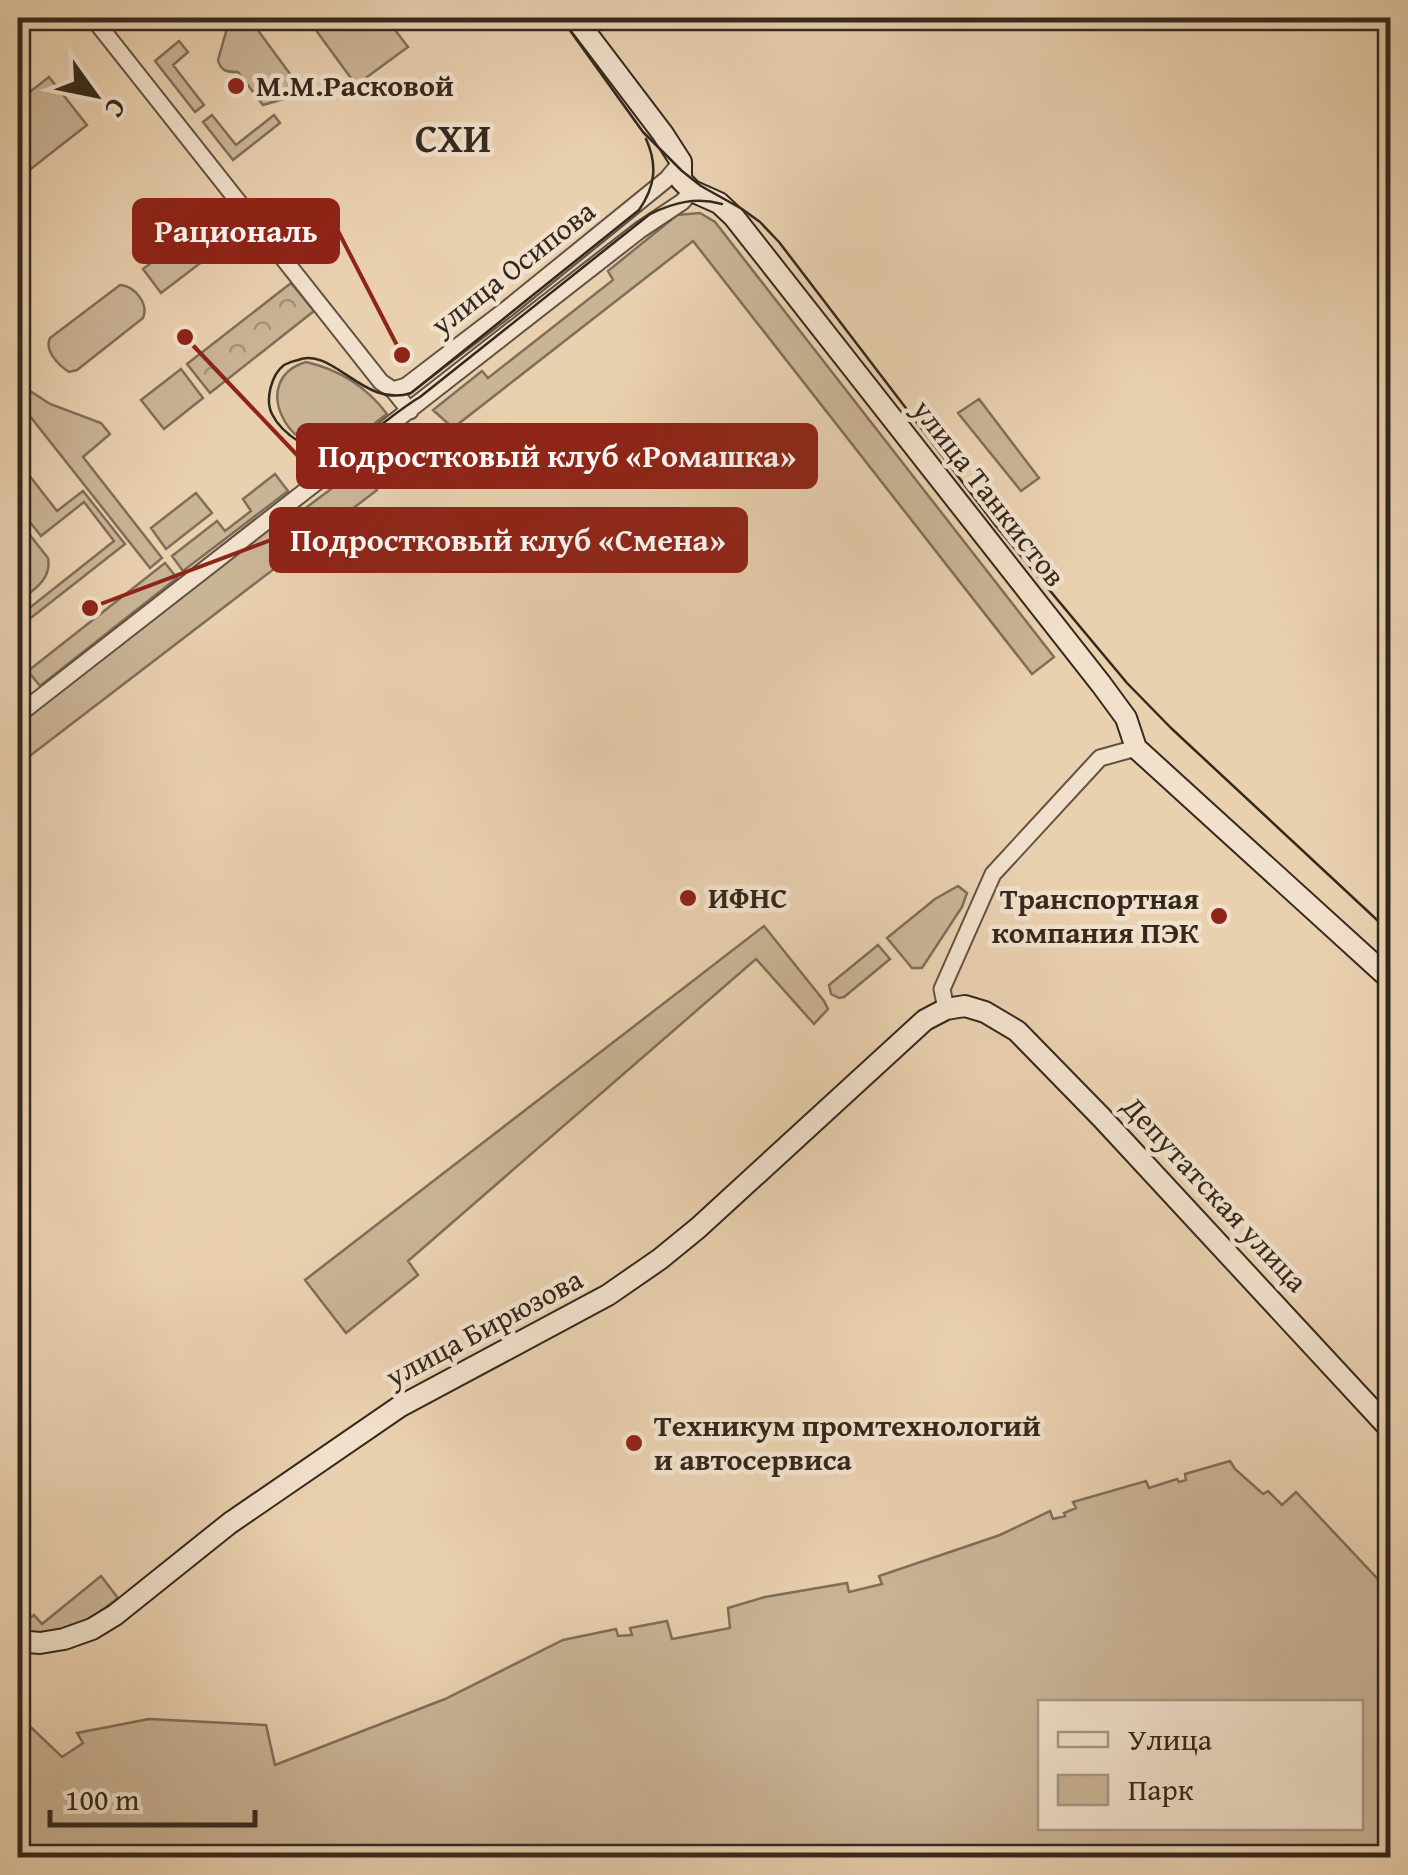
<svg xmlns="http://www.w3.org/2000/svg" width="1408" height="1875" font-family="'Gentium Book Plus',serif">
  <style>
    .green { fill: #cab496; stroke: #7f6e5a; stroke-width: 2.5; fill-rule: evenodd }
    .forest { fill: url(#forest-crowns); stroke: #7f6e5a; stroke-width: 2.5 }
    .lines { fill: none; stroke-linecap: round; stroke-linejoin: round }
    .street-casing { stroke: #615342; stroke-width: 19 }
    .secondary-casing { stroke: #34291d; stroke-width: 24 }
    .street { stroke: #f1e0cb; stroke-width: 15 }
    .secondary { stroke: #f1e0cb; stroke-width: 20 }
    .tram { stroke: #34291d; stroke-width: 2.5 }
    .poi-dot { fill: #8f2418; stroke: #f1e0cb; stroke-width: 4 }
    .labels { text-anchor: middle; stroke-width: 9; stroke-linejoin: round; paint-order: stroke }
    .poi-label { font-size: 30px; font-weight: bold; fill: #34291d; stroke: #f1e0cb; text-anchor: start }
    .street-label { font-size: 30px; fill: #34291d; stroke: #f1e0cb }
    .district-label { font-size: 40px; font-weight: bold; fill: #34291d; stroke: #f1e0cb }
    .leader { fill: none; stroke: #8f2418; stroke-width: 4 }
    .callout-dot { fill: #8f2418; stroke: #f1e0cb; stroke-width: 4 }
    .callout { fill: #8f2418; stroke: #8f2418; stroke-width: 4 }
    .callout-label { font-size: 32px; text-anchor: middle; font-weight: bold; fill: #fff }
  </style>
  <defs>
    <pattern id="forest-crowns" width="20" height="18" patternUnits="userSpaceOnUse" patternTransform="scale(2.5)"><rect width="20" height="18" fill="#cab496"/><path d="M2 6a3 3 0 1 1 6 0M12 15a3 3 0 1 1 6 0" fill="none" stroke="#a5927a"/></pattern>
  </defs>
  <rect width="100%" height="100%" fill="#e9d0af"/>
  <filter id="stains"><feTurbulence type="fractalNoise" baseFrequency=".002" numOctaves="4"/><feColorMatrix values="0 0 0 0 .2 0 0 0 0 .09 0 0 0 0 .02 0 0 0 .5 -.17"/></filter>
  <radialGradient id="worn" r=".72"><stop offset=".6" stop-color="#630" stop-opacity="0"/><stop offset="1" stop-color="#630" stop-opacity=".3"/></radialGradient>
  <path class="green" d="M230,18h19l55,75 -41,12 -25,-33c-10,0 -17,0 -20,-12z
    M307,18h79l22,29 -52,38z
    M179,41l9,11 -15,13 31,40 -9,7 -40,-51z
    M49,77l38,48 -69,54v-78z
    M212,115l24,30 38,-30 6,8 -47,37 -30,-38z
    M700,213l15,9 339,435 -22,17 -339,-433 -240,187 -20,-18 49,-39 6,7 125,-98 -5,-9 69,-56z
    M185,237l18,24 -42,32 -18,-24z
    M120,285c15,1 29,19 23,33l-66,52 -8,2c-11,-7 -25,-22 -19,-34z
    M306,362c32,7 61,25 81,52 -16,11 -34,30 -53,33 -47,8 -85,-68 -28,-85z
    M181,369l22,29 -39,31 -23,-29z
    M18,383l32,21 51,19 9,11 -27,23 79,101 -12,10 -132,-167z
    M979,399l60,79 -18,13 -63,-78z
    M18,461l39,50 26,-20 42,53 -107,84v-11l96,-76 -30,-39 -43,34 -23,-29z
    M359,468l18,22 -359,275v-41l272,-211h9z
    M275,474l13,17 -105,80 -11,-15 45,-35 8,10 26,-20 -8,-12z
    M196,493l16,20 -46,36 -15,-21z
    M18,520l30,38c4,22 -15,32 -30,44z
    M165,563l12,15 -137,108 -12,-15z
    M958,886l9,7 -5,14 -40,61h-10l-25,-30 48,-39z
    M764,926l60,75 4,8 -14,15 -58,-65 -348,302 10,14 -72,58 -41,-53z
    M878,945l12,14 -46,38 -5,1 -8,-4 -2,-9z
    M1230,1461l5,8 28,25 5,-3 14,14 14,-13 94,100v265h-1372v-142l44,42 21,-14 -6,-10 72,-14 117,6 9,40 170,-66 118,-59 53,-11 2,7 14,-1 -2,-7 37,-7 5,18 58,-11 -2,-20 37,-11 82,-14 2,9 33,-8 -3,-8 121,-41 50,-24 3,8 12,-3 -1,-3 12,-5 -3,-6 73,-21 3,7 28,-9 2,3 7,-2 -1,-6zM1040,1702h320v126h-320z
    M101,1576l17,22c-36,29 -55,38 -100,34l3,-7 13,-10 8,9z"/>
  <path class="forest" d="M291,283l23,28 -104,82 -23,-29z"/>
  <g class="lines">
    <defs>
      <path id="street" d="M93,18l288,364 12,8 17,21
        M393,390l13,-4 102,-78 159,-129 14,-17
        M18,715l622,-485 42,-28 10,-11
        M946,1009l-4,-20 51,-115 107,-116 36,-10"/>
      <path id="secondary" d="M575,18l88,116 18,28v18l11,11 27,12 15,14 367,467 25,34 10,30 254,231
        M18,1641l22,2 24,-4 28,-10 23,-14 115,-92 169,-116 209,-112 52,-36 38,-31 227,-208 21,-11 19,-3 20,6 32,19 84,86 289,312"/>
    </defs>
    <use href="#street" class="street-casing"/>
    <use href="#secondary" class="secondary-casing"/>
    <use href="#street" class="street"/>
    <use href="#secondary" class="secondary"/>
    <path class="tram" d="M561,18l82,114 39,39 19,15 41,23 18,13 19,20 217,284 131,157 44,45 219,204
      M646,139c12,26 9,48 -7,71l-228,183c-47,16 -78,-47 -113,-33 -5,1 -10,3 -14,5 -13,10 -19,35 -12,49 9,19 43,43 64,38 21,-5 61,-42 84,-55l230,-183c25,-12 46,-17 72,-10"/>
  </g>
  <g class="poi-dot">
    <circle cx="236" cy="86" r="10"/>
    <circle cx="688" cy="898" r="10"/>
    <circle cx="1219" cy="916" r="10"/>
    <circle cx="634" cy="1443" r="10"/>
  </g>
  <g class="labels">
    <g class="poi-label">
      <text x="256" y="96">М.М.Расковой</text>
      <text x="708" y="908">ИФНС</text>
      <text x="1199" y="909" text-anchor="end">Транспортная<tspan x="1199" dy="34">компания ПЭК</tspan></text>
      <text x="654" y="1436">Техникум промтехнологий<tspan x="654" dy="34">и автосервиса</tspan></text>
    </g>
    <g class="street-label">
      <text transform="translate(513 268) rotate(-38)" y="10">улица Осипова</text>
      <text transform="translate(989 493) rotate(52)" y="10">улица Танкистов</text>
      <text transform="translate(1215 1194) rotate(47)" y="10">Депутатская улица</text>
      <text transform="translate(484 1328) rotate(-28)" y="10">улица Бирюзова</text>
    </g>
    <g class="district-label">
      <text x="453" y="152">СХИ</text>
    </g>
  </g>
  <path class="leader" d="M402 355L338 231M185 337L298 456M90 608L271 540"/>
  <g class="callout-dot">
    <circle cx="402" cy="355" r="10"/>
    <circle cx="185" cy="337" r="10"/>
    <circle cx="90" cy="608" r="10"/>
  </g>
  <g class="callout">
    <rect x="134" y="200" width="204" height="62" rx="10"/>
    <rect x="298" y="425" width="518" height="62" rx="10"/>
    <rect x="271" y="509" width="475" height="62" rx="10"/>
  </g>
  <g class="callout-label">
    <text x="236" y="242">Рациональ</text>
    <text x="557" y="467">Подростковый клуб «Ромашка»</text>
    <text x="508" y="551">Подростковый клуб «Смена»</text>
  </g>
  <rect width="1408" height="1875" fill="none" stroke="#e9d0af" stroke-width="60"/>
  <rect x="20" y="20" width="1368" height="1835" fill="none" stroke="#34291d" stroke-width="5"/>
  <rect x="30" y="30" width="1348" height="1815" fill="none" stroke="#34291d" stroke-width="2.5"/>
  <rect x="1038" y="1700" width="325" height="130" fill="#f1e0cb" stroke="#a59785" stroke-width="2.5"/>
  <rect x="1058" y="1732" width="50" height="15" fill="#f1e0cb" stroke="#a59785" stroke-width="2.5"/>
  <text x="1128" y="1750" font-size="30" fill="#34291d">Улица</text>
  <rect x="1058" y="1775" width="50" height="30" fill="#cab496" stroke="#a59785" stroke-width="2.5"/>
  <text x="1128" y="1800" font-size="30" fill="#34291d">Парк</text>
  <g transform="translate(95 95) rotate(123)" stroke="#f1e0cb" stroke-width="8" paint-order="stroke">
  <path d="M0-8L18 38L0 25L-18 38Z" fill="#34291d"/>
  <text y="-15" font-size="28" font-weight="bold" text-anchor="middle" fill="#34291d">С</text>
  </g>
  <path d="M50 1810v15h205v-15" fill="none" stroke="#34291d" stroke-width="5"/>
  <text x="65" y="1810" font-size="30" fill="#34291d" stroke="#f1e0cb" stroke-width="8" paint-order="stroke">100 m</text>
  <rect width="100%" height="100%" filter="url(#stains)"/>
  <rect width="100%" height="100%" fill="url(#worn)"/>
</svg>
